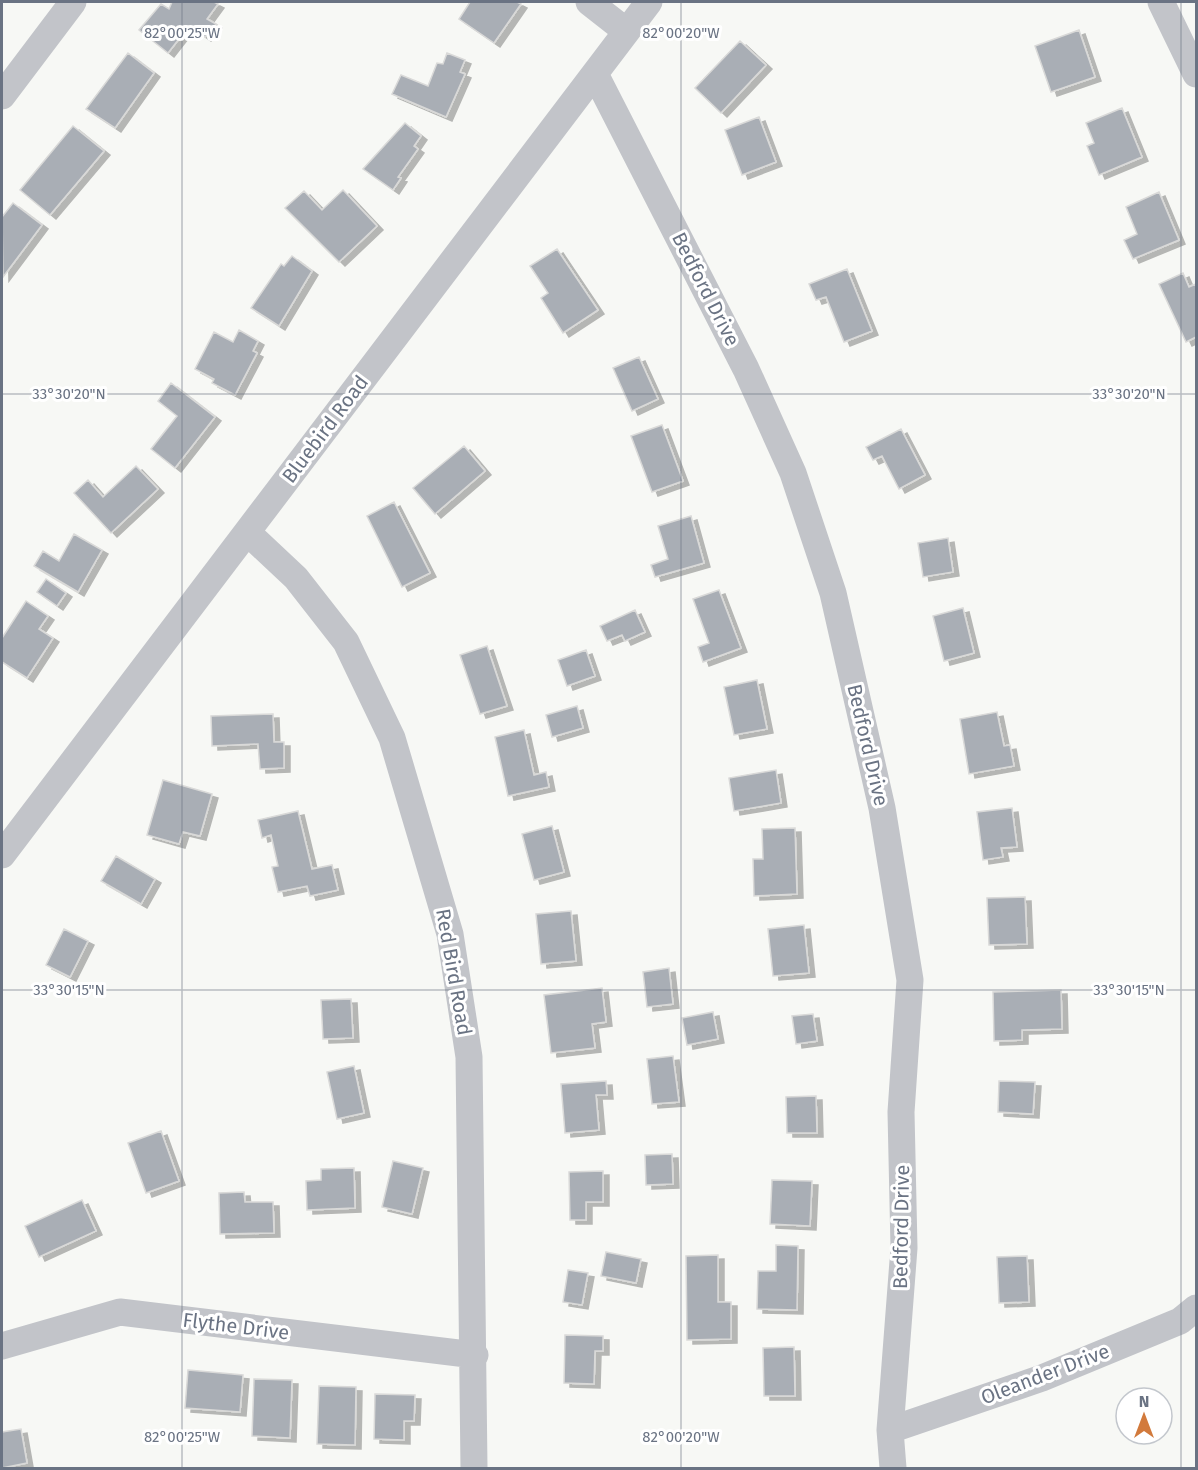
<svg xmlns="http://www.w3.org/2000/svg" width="1198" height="1470" font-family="'Fira Sans',sans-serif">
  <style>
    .building { fill: #a9aeb5; stroke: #d9d9d8; stroke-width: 1.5; filter: url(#shadow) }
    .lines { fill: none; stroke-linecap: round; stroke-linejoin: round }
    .minor { stroke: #c2c4c9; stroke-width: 27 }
    .ticks { fill: none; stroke: #6a7383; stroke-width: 1.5; stroke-opacity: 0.45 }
    .labels { text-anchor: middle; stroke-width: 6; stroke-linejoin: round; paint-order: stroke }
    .street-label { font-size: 20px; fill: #6a7383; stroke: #fff }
    .ticks-label { font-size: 15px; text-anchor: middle; fill: #6a7383; stroke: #fff; stroke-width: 6; stroke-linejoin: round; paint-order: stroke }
  </style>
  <defs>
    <filter id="shadow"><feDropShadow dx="6" dy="4" stdDeviation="0" flood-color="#0004"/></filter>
  </defs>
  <rect width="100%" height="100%" fill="#f7f8f5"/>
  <path class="building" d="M172,2h42l4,2 -11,15 9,5 -11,13 -16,-11 -21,27 -29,-23 22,-26 8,5z
    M470,2h47l4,2 -27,39 -35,-24z
    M1079,30l16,47 -44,15 -16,-46z
    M740,41l26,24 -45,48 -26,-25z
    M128,53l26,20 -39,55 -29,-19z
    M447,53l18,7 -5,12 5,2 -19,43 -54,-23 9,-19 27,11 9,-23 6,1z
    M1122,108l20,49 -43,18 -12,-29 7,-3 -8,-20z
    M759,117l17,45 -34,13 -17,-45z
    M405,123l16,13 -7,10 4,3 -20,28 3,1 -8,12 -30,-21z
    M73,126l31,25 -54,64 -30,-25z
    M343,190l34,36 -38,36 -54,-54 19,-17 18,19z
    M1159,192l20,48 -46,19 -9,-19 13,-6 -11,-27z
    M13,203l29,22 -39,52 -1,-60z
    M557,249l41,61 -35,23 -22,-35 7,-5 -18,-27z
    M292,256l20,15 -33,55 -28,-18 30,-44 3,2z
    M847,269l25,62 -28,11 -18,-45 -10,3 -7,-16z
    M1183,273l6,14 7,-3v53l-10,5 -27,-58z
    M239,330l19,11 -5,10 4,2 -22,42 -23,-12 2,-4 -19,-10 19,-37 19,10z
    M639,357l19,42 -26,12 -19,-43z
    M171,383l44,34 -40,51 -24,-19 26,-33 -19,-15z
    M662,425l21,56 -31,11 -21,-56z
    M901,429l24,46 -26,14 -17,-33 -9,4 -7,-13z
    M464,446l21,25 -50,43 -22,-26z
    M136,466l22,23 -47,44 -37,-40 14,-13 15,17z
    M394,502l36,71 -28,14 -35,-71z
    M691,516l13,47 -49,14 -4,-12 17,-6 -10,-33z
    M74,534l28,16 -24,42 -44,-26 9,-15 16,10z
    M948,538l5,34 -30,5 -5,-34z
    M46,579l20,14 -9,13 -20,-14z
    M719,590l22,58 -38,14 -5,-15 11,-4 -16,-44z
    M26,601l22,15 -9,13 14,9 -26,40 -25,-16v-24z
    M963,608l11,45 -30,8 -11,-45z
    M635,610l10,22 -20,9 -3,-6 -15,6 -7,-15z
    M487,646l20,60 -27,8 -20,-59z
    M586,650l9,26 -28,10 -9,-26z
    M757,680l10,49 -33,6 -10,-48z
    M577,706l6,22 -31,9 -6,-22z
    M997,712l7,34 6,-1 4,21 -45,8 -9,-55z
    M273,714l1,28h10v26l-24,1 -2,-25 -46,2 -1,-30z
    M524,730l10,45 12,-3 3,15 -41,9 -13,-59z
    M776,770l5,33 -47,8 -5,-33z
    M163,780l49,14 -12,42 -17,-4 -4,12 -32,-9z
    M1012,808l5,39 -16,1 2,9 -20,3 -6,-48z
    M298,811l14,58 20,-4 6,25 -28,6 -3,-10 -29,6 -6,-25 6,-1 -7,-31 -9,3 -4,-18z
    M552,826l12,46 -30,8 -12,-46z
    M795,828l2,66 -43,2 -1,-37h10l-1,-30z
    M116,856l39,23 -14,25 -40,-23z
    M1025,897l2,47 -38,1 -2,-47z
    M571,911l5,50 -35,3 -5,-50z
    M804,925l5,48 -36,3 -5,-47z
    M64,929l24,12 -18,36 -24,-12z
    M669,968l4,36 -26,3 -4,-35z
    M602,988l4,34 -14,2 3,24 -44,5 -7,-58z
    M1061,990l1,39 -40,1v10l-28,1 -1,-49z
    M351,999l2,39 -30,1 -2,-39z
    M713,1012l5,27 -31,6 -5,-27z
    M813,1014l4,27 -21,3 -4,-28z
    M673,1056l6,46 -27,2 -5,-45z
    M354,1066l10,47 -27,6 -10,-47z
    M606,1081l1,14h-11l3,35 -34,3 -4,-49z
    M999,1081l36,1 -2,32 -35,-2z
    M816,1096l1,37h-30l-1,-36z
    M161,1131l18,50 -33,12 -18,-50z
    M672,1154l1,30 -27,1 -1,-30z
    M393,1161l30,7 -11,46 -30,-7z
    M354,1168l1,40 -48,2 -1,-29 15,-1v-11z
    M603,1171v31h-17v18h-16l-1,-48z
    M772,1180l40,1 -2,45 -40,-2z
    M244,1192l1,10h28l1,31 -54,1 -1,-41z
    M82,1200l14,31 -57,26 -14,-31z
    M776,1245l22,1 -1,64 -40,-1 1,-38h18z
    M606,1252l35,7 -5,24 -35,-7z
    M718,1255v47h13v37l-44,1 -1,-84z
    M1027,1256l2,46 -30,1 -2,-46z
    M568,1270l20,3 -6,32 -19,-3z
    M565,1335l38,1v15h-8l-1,33 -30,-1z
    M794,1347l1,49h-31l-1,-48z
    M188,1370l55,5 -3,37 -55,-4z
    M254,1379l38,1 -2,58 -38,-2z
    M319,1386l37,1 -1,58 -38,-1z
    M375,1394l40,1 -1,26h-10v19l-30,-1z
    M21,1429l6,34 -25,5v-36z"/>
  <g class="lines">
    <path class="minor" d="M589,2l37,29
      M1161,2l35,72
      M595,74l151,295 47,104 40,120 49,215 28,172 -9,132 3,136 -14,182 3,38
      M2,96l71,-94
      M247,532l49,46 50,64 46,96 58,196 19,123 5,411
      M2,855l647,-853
      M2,1346l118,-34 355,43
      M890,1430l152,-52 138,-57 16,-13"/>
  </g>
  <path class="ticks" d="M182,2v1466M681,2v1466M1181,2v1466M2,394h1194M2,990h1194"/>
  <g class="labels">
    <g class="street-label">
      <text transform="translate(706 289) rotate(63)" y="7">Bedford Drive</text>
      <text transform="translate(325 429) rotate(-53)" y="7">Bluebird Road</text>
      <text transform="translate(868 745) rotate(77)" y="7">Bedford Drive</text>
      <text transform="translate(454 972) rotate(80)" y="7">Red Bird Road</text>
      <text transform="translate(901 1227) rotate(-89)" y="7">Bedford Drive</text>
      <text transform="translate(236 1326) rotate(7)" y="7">Flythe Drive</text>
      <text transform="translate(1045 1374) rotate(-21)" y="7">Oleander Drive</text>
    </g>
  </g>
  <g class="ticks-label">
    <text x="182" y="38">82°00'25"W</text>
    <text x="681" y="38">82°00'20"W</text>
    <text x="69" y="399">33°30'20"N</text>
    <text x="1129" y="399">33°30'20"N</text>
    <text x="69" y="995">33°30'15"N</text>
    <text x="1129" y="995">33°30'15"N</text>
    <text x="182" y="1442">82°00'25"W</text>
    <text x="681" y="1442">82°00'20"W</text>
  </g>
  <rect width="1198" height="1470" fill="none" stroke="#6a7383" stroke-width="6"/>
  <g transform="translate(1144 1416)"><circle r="28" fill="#ffffff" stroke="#c3c7cd" stroke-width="1.5"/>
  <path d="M0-4.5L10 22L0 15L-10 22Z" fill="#d27a3c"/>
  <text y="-9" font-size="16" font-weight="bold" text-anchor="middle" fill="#6a7383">N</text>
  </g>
</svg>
